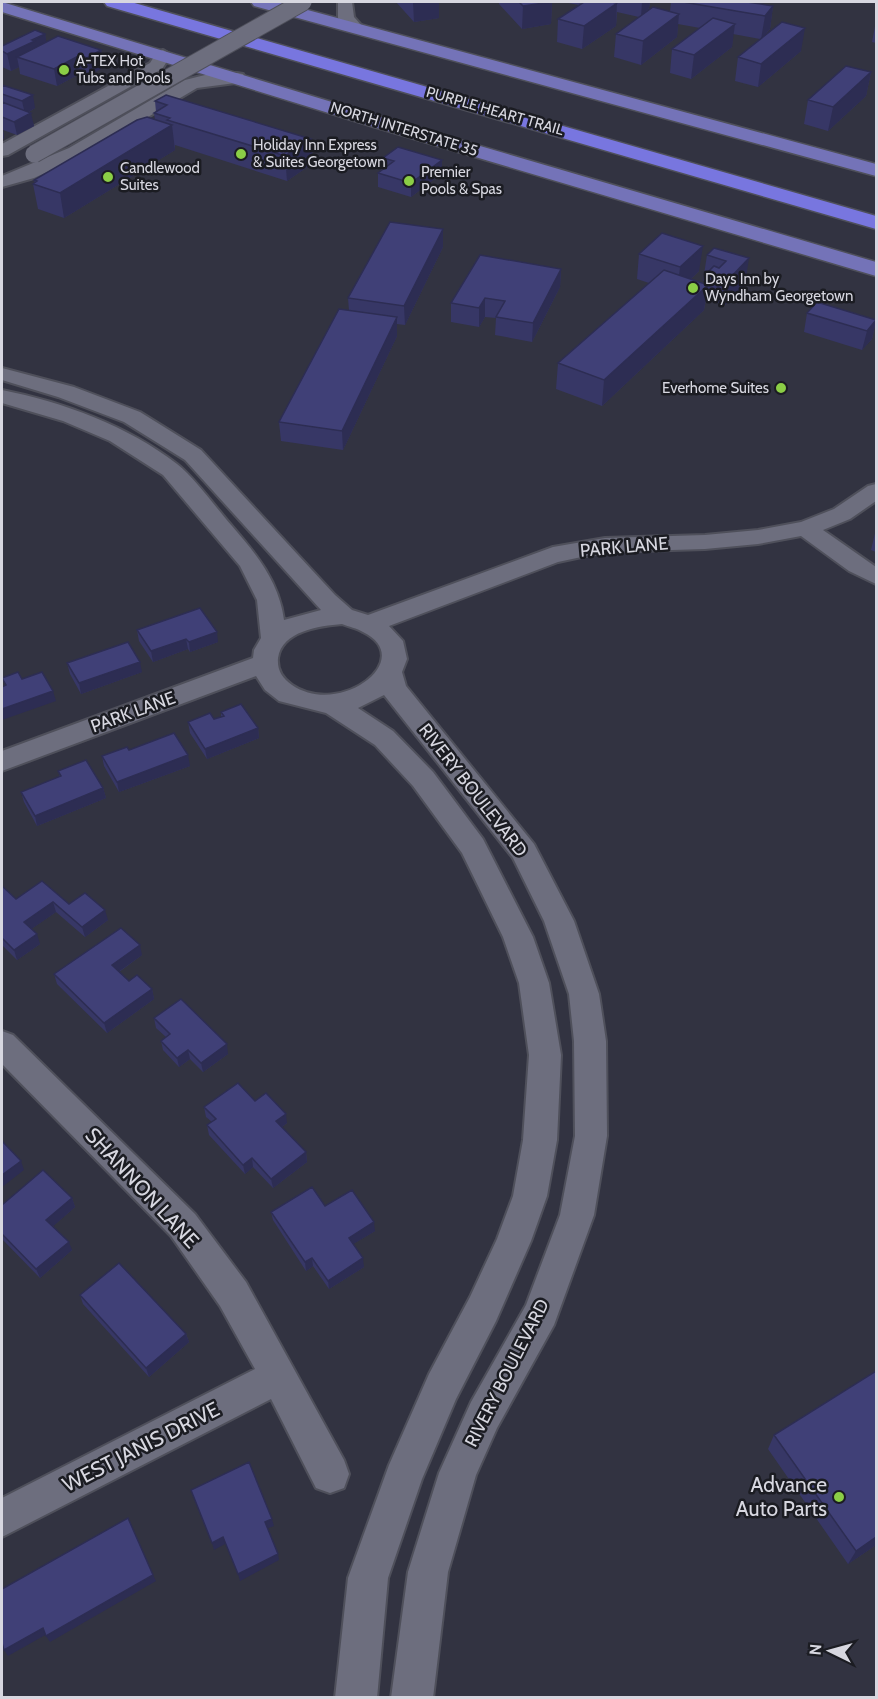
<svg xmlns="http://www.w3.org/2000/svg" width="878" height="1699" font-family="Cabin,sans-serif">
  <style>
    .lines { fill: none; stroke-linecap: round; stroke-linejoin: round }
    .minor-casing { stroke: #4f505b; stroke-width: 4 }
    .major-casing { stroke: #4f505b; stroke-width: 3 }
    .highway-casing { stroke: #4f505b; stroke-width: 3 }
    .minor { fill: #6d6e7e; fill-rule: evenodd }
    .major { fill: #7473b8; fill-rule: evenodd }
    .highway { fill: #7876df; fill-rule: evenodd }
    .minor-bridge-casing { stroke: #4f505b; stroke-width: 19; stroke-linecap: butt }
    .minor-bridge { stroke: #6d6e7e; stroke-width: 17 }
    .wall { fill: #373766 }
    .shaded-wall { fill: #2d2d53 }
    .building { fill: #404077; stroke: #2d2d53; stroke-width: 1.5 }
    .poi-dot { fill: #8bce46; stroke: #1b1c22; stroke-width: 2 }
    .labels { text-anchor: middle; stroke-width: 5; stroke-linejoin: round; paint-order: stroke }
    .far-poi-label { font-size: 15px; fill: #d7d7e0; stroke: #1b1c22; text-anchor: start }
    .far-street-label { font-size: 15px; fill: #d7d7e0; stroke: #1b1c22 }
    .street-label { font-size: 18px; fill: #d7d7e0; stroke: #1b1c22 }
    .near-street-label { font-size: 21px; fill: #d7d7e0; stroke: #1b1c22 }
    .near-poi-label { font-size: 21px; fill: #d7d7e0; stroke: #1b1c22; text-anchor: end }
  </style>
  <rect width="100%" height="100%" fill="#323341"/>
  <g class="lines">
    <defs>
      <path id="minor" d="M338,2h14l2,15 8,9 -2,3h-12l-10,-11z
        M163,50l8,5 -9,14 -154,86 -6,1v-12l148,-81 7,-11z
        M237,73l6,1 2,4 -2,4 -46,6 -115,68 -48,22 -32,9v-11l67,-28 116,-68 20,-5z
        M2,368l72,19 66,25 61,38 134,145 17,15 16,5 185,-68 52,-9 100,-3 53,-5 43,-8 33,-13 34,-23 8,-2v17l-26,18 -27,11 53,37v17l-27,-13 -48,-35 -43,8 -53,5 -100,3 -47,10 -169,64 14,15 4,18 -5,13 4,14 128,158 40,77 25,73 7,47 1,95 -13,79 -40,110 -57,103 -21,47 -28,97 -15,126h-42l17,-126 31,-99 32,-71 55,-97 34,-90 15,-79 -1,-95 -5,-47 -25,-73 -31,-63 -129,-163 -26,13 35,23 40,41 50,67 50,98 16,46 12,72 -4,85 -10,56 -16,45 -35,80 -40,78 -34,80 -34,99 -11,120h-42l13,-120 41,-113 40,-91 41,-77 27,-58 16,-43 10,-56 6,-85 -10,-72 -16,-46 -41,-84 -49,-67 -38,-41 -49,-32 -47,-12 -14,-11 -9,-14 -254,95v-20l251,-93 1,-8 7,-12 -4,-38 -17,-34 -77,-91 -53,-34 -47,-20 -61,-18v-13c61,12 126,36 175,74 18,14 39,44 55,62 25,29 47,56 52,94l37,-10 -136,-150 -61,-38 -66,-25 -56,-17zM342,624c7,3 15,4 21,8 55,27 -23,86 -71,53 -10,-7 -15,-15 -14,-27 4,-27 41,-32 64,-34z
        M2,1031l11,4 182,179 51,68 98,178 5,14 -5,14 -14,5 -14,-5 -45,-89 -269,138v-39l253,-129 -35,-63 -49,-70 -169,-172z"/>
      <path id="major" d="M2,2l386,117 488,143v14l-502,-149 -372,-115z
        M251,2h27l598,162v12l-622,-170z"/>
      <path id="highway" d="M104,2h27l745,214v13l-769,-223z"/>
    </defs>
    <use href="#minor" class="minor-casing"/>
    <use href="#major" class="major-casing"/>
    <use href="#highway" class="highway-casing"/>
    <use href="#minor" class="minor"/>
    <use href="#major" class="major"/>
    <use href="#highway" class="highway"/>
    <defs>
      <path id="minor-bridge" d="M34,154l269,-152"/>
    </defs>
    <use href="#minor-bridge" class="minor-bridge-casing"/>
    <use href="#minor-bridge" class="minor-bridge"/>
  </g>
  <path class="wall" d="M396,2h43v16l-25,4z
    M499,2h53l-1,22 -29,5 -23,-25z
    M563,2h87l-1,6 -4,5 25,-2 1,-9h76l26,4 -3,23 -6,7 37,15 -43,36 -23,-6 3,-24 22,-18 -27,-5 -1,13 -41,32 -21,-6 2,-24 28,-21 -22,-4 -1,13 -36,28 -27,-8 2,-23 23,-17 -22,-5 -1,14 -34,23 -25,-7 1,-23 21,-14z
    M876,21v22l-4,-1z
    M45,34l1,8 55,8 3,17 -14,8 -7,-3 -26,14 -37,-12 -1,-7 -8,4 -9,-4v-21z
    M871,72l-5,24 -38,35 -24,-7 4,-24z
    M2,85l33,23 -6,4 5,14 -17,9 -14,-5 1,8 -2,2z
    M155,101l156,38 2,24 -26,18 -112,-36v5l-111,68 -26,-9 -5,-25 2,-1 -1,-3 121,-60 -1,-7 2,-1z
    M383,158l59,2v13l-31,24 -33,-10v-14l6,-4z
    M443,229v18l-38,78 -8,-1v12l-54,114 -62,-9 -2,-19 70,-111 -1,-13z
    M714,248l31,36 -20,21 -19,-6 -2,11 -102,96 -46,-17 2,-26 91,-80 -12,-4 2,-25 60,17 -8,8 15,5v-2l-3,-1 4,-26z
    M561,269l-1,18 -28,55 -37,-7 1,-17 -11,-1 -6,10 -28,-5v-19z
    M807,313l69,7 -4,19 -10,11 -58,-18z
    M876,529v23l-5,-2z
    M137,630l81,12 -28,10 -2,-3 -35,13 -14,-21z
    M67,663l75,9 -61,22 -11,-20z
    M221,712l37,16 1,10 -52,21 -17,-26 -2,-11 26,-3 7,-2z
    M129,750l61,16 -71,26 -15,-26 -2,-10z
    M58,771l45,17 3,10 -69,28 -13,-24 -3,-10 39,-15z
    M42,881l27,23 39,16 -23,17 -29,-25 -25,17 9,15 -23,16 -15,-15v-59l14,13z
    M142,955l-23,17 10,9 23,8 2,10 -47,34 -50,-49 -3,-10z
    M154,1018l74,36 -25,18 -13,-13 -11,8 -16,-17 -2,-9 5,-4 -10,-9z
    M255,1101l32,22 -5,4 24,25 1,10 -34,26 -20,-21 -8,7 -36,-39 -2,-10 5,-3 -6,-5 -2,-10z
    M72,1198l3,9 -22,19 19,24 -32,28 -38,-39v-34z
    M325,1206l50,25 -22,13 11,23 -35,22 -16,-23 -7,5 -33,-51 -2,-8z
    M80,1295l106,39 3,8 -40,35 -66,-73z
    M774,1435l102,110 -28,19 -80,-115z"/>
  <path class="shaded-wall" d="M413,2h26v16l-25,4z
    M552,2l-1,22 -29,5 1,-23z
    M642,2h8l-1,6 -8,9z
    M617,3l-1,23 -34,23 2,-23z
    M773,6l-3,23 -9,10 4,-23z
    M679,14l-2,23 -36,28 2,-24z
    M735,24l-3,23 -41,32 3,-24z
    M805,28l-4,23 -43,36 3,-23z
    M45,34l3,17 -31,6 2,10 -8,4 -4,-17z
    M101,50l3,17 -14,8 -3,-17z
    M80,55l3,17 -26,14 -3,-17z
    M871,72l-5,24 -38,35 5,-24z
    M33,95l2,13 -10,6 -3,-13z
    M31,113l3,13 -17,9 -3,-13z
    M2,125l2,13 -2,2z
    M172,125l3,25 -111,68 -4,-25z
    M311,139l2,24 -26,18 -2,-25z
    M442,160v13l-31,24v-14z
    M443,229v18l-38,78 -1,-19z
    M703,246l-4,25 -22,22 3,-26z
    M749,258l-4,26 -20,21 3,-25z
    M561,269l-1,18 -28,55 1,-19z
    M708,285l-4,25 -102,96 2,-26z
    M485,298v19l-6,10v-19z
    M397,317v19l-54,114 -1,-19z
    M876,320l-4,19 -10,11 5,-19z
    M217,632l1,10 -28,10 -1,-10z
    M186,639l2,10 -35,13 -2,-11z
    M140,662l2,10 -61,22 -2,-11z
    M53,691l3,10 -54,19v-11z
    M258,728l1,10 -52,21 -2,-10z
    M188,755l2,11 -71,26 -2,-10z
    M103,788l3,10 -69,28 -2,-10z
    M53,902l3,10 -29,20 -3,-10z
    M105,910l3,10 -23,17 -3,-10z
    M37,934l3,10 -23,16 -3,-10z
    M140,945l2,10 -28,20 -2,-10z
    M152,989l2,10 -47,34 -3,-10z
    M227,1044l1,10 -25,18 -2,-9z
    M188,1050l2,9 -11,8 -2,-9z
    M286,1114l1,9 -9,7 -2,-9z
    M306,1152l1,10 -34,26 -2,-9z
    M252,1158l1,9 -8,7 -2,-9z
    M21,1161l3,9 -22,17v-12z
    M72,1198l3,9 -25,22 -4,-9z
    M374,1222l1,9 -25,15 -1,-8z
    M69,1242l3,8 -32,28 -4,-9z
    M312,1258l1,8 -7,5 -1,-9z
    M363,1258l1,9 -35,22 -1,-8z
    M186,1334l3,8 -40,35 -3,-9z
    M272,1519l2,7 -8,3 -1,-7z
    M223,1537l2,7 -11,6 -2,-7z
    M876,1537v8l-28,19 8,-13z
    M278,1554l1,6 -39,21 -2,-7z
    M153,1575l3,6 -106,61 -4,-6z
    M43,1628l4,6 -39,22 -4,-6z"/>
  <path class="building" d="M519,2h32l-28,4z
    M584,2h27l6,1 -33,23 -26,-7z
    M683,2h64l26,4 -8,10z
    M653,7l26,7 -36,27 -27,-7z
    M713,18l22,6 -41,31 -22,-6z
    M782,22l23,6 -44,36 -23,-7z
    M35,30l10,4 -13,6 3,1 -28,13 -5,-3v-5z
    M58,36l43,14 -14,8 -7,-3 -26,14 -37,-12z
    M846,66l25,6 -38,35 -25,-7z
    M2,85l31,10 -11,6 -20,-7z
    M166,95l145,44 -26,17 -118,-36 3,-2 -16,-5 13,-8 -12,-4z
    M2,102l29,11 -17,9 -12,-5z
    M147,117l25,8 -112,68 -27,-9 4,-3 -3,-1 103,-60z
    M398,147l44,13 -31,23 -33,-10 16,-12 -11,-3z
    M390,222l53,7 -39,77 -56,-8z
    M662,233l41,13 -23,21 -41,-13z
    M714,248l35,10 -21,22 -21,-7 7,-7 5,2 7,-7 -19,-6z
    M480,255l81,14 -28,54 -37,-6 9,-16 -20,-3 -6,10 -28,-5z
    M664,270l44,15 -104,95 -46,-17z
    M817,302l59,18 -9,11 -60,-18z
    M339,309l58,8 -55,114 -63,-9z
    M200,608l17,24 -28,10 -3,-3 -35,12 -14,-21z
    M128,642l12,20 -61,21 -12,-20z
    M18,672l4,7 20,-7 11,19 -51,18v-22l4,-2 -4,-7z
    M241,704l17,24 -53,21 -17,-27 22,-9 4,6 10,-3 -3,-4z
    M174,733l14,22 -71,27 -15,-26 25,-9 2,3z
    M86,760l17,28 -68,28 -14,-24 40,-16 -3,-5z
    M42,881l27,23 16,-11 20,17 -23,17 -29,-25 -29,20 13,12 -23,16 -12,-12v-52l14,13z
    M121,928l19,17 -28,20 17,16 8,-6 15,14 -48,34 -50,-49z
    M181,999l46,45 -26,19 -13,-13 -11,8 -16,-17 9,-7 -16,-16z
    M238,1083l17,18 11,-8 20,21 -10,7 30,31 -35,27 -19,-21 -9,7 -36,-40 9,-6 -12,-12z
    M2,1141l19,20 -19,14z
    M43,1170l29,28 -26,22 23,22 -33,27 -34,-35v-29z
    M312,1187l13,19 27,-16 22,32 -25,16 14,20 -35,23 -16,-23 -7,4 -34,-50z
    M119,1263l67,71 -40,34 -66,-73z
    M876,1371v166l-20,14 -82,-116z
    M249,1462l23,57 -7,3 13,32 -40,20 -15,-37 -11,6 -21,-53z
    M128,1518l25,57 -107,61 -3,-8 -39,22 -2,-7v-54z"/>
  <g class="poi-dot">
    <circle cx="64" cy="70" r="6"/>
    <circle cx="241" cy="154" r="6"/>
    <circle cx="108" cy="177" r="6"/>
    <circle cx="409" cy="181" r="6"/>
    <circle cx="693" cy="288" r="6"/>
    <circle cx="781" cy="388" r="6"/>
    <circle cx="839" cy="1497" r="6"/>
  </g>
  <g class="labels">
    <g class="far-poi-label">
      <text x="76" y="66">A-TEX Hot<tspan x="76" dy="17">Tubs and Pools</tspan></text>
      <text x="253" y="150">Holiday Inn Express<tspan x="253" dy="17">&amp; Suites Georgetown</tspan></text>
      <text x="120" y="173">Candlewood<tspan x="120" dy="17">Suites</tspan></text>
      <text x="421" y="177">Premier<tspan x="421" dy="17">Pools &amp; Spas</tspan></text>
      <text x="705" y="284">Days Inn by<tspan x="705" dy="17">Wyndham Georgetown</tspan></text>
      <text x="769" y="393" text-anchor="end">Everhome Suites</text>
    </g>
    <g class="far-street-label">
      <text transform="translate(495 111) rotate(16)" y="5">PURPLE HEART TRAIL</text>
      <text transform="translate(404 129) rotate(17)" y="5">NORTH INTERSTATE 35</text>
    </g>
    <g class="street-label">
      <text transform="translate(624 547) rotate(-5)" y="6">PARK LANE</text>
      <text transform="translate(133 712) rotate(-20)" y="6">PARK LANE</text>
      <text transform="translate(473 790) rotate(52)" y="6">RIVERY BOULEVARD</text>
      <text transform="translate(507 1373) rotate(-63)" y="6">RIVERY BOULEVARD</text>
    </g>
    <g class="near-street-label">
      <text transform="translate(142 1188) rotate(47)" y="7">SHANNON LANE</text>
      <text transform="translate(141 1447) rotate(-27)" y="7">WEST JANIS DRIVE</text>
    </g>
    <g class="near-poi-label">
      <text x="827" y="1492">Advance<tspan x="827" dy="24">Auto Parts</tspan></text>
    </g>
  </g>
  <rect width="878" height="1699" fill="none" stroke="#d7d7e0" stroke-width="6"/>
  <g transform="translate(830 1651) rotate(275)" stroke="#1b1c22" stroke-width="4.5" paint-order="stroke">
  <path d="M0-4.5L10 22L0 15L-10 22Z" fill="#d7d7e0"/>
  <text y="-9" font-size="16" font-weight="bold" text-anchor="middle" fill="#d7d7e0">N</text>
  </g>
</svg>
